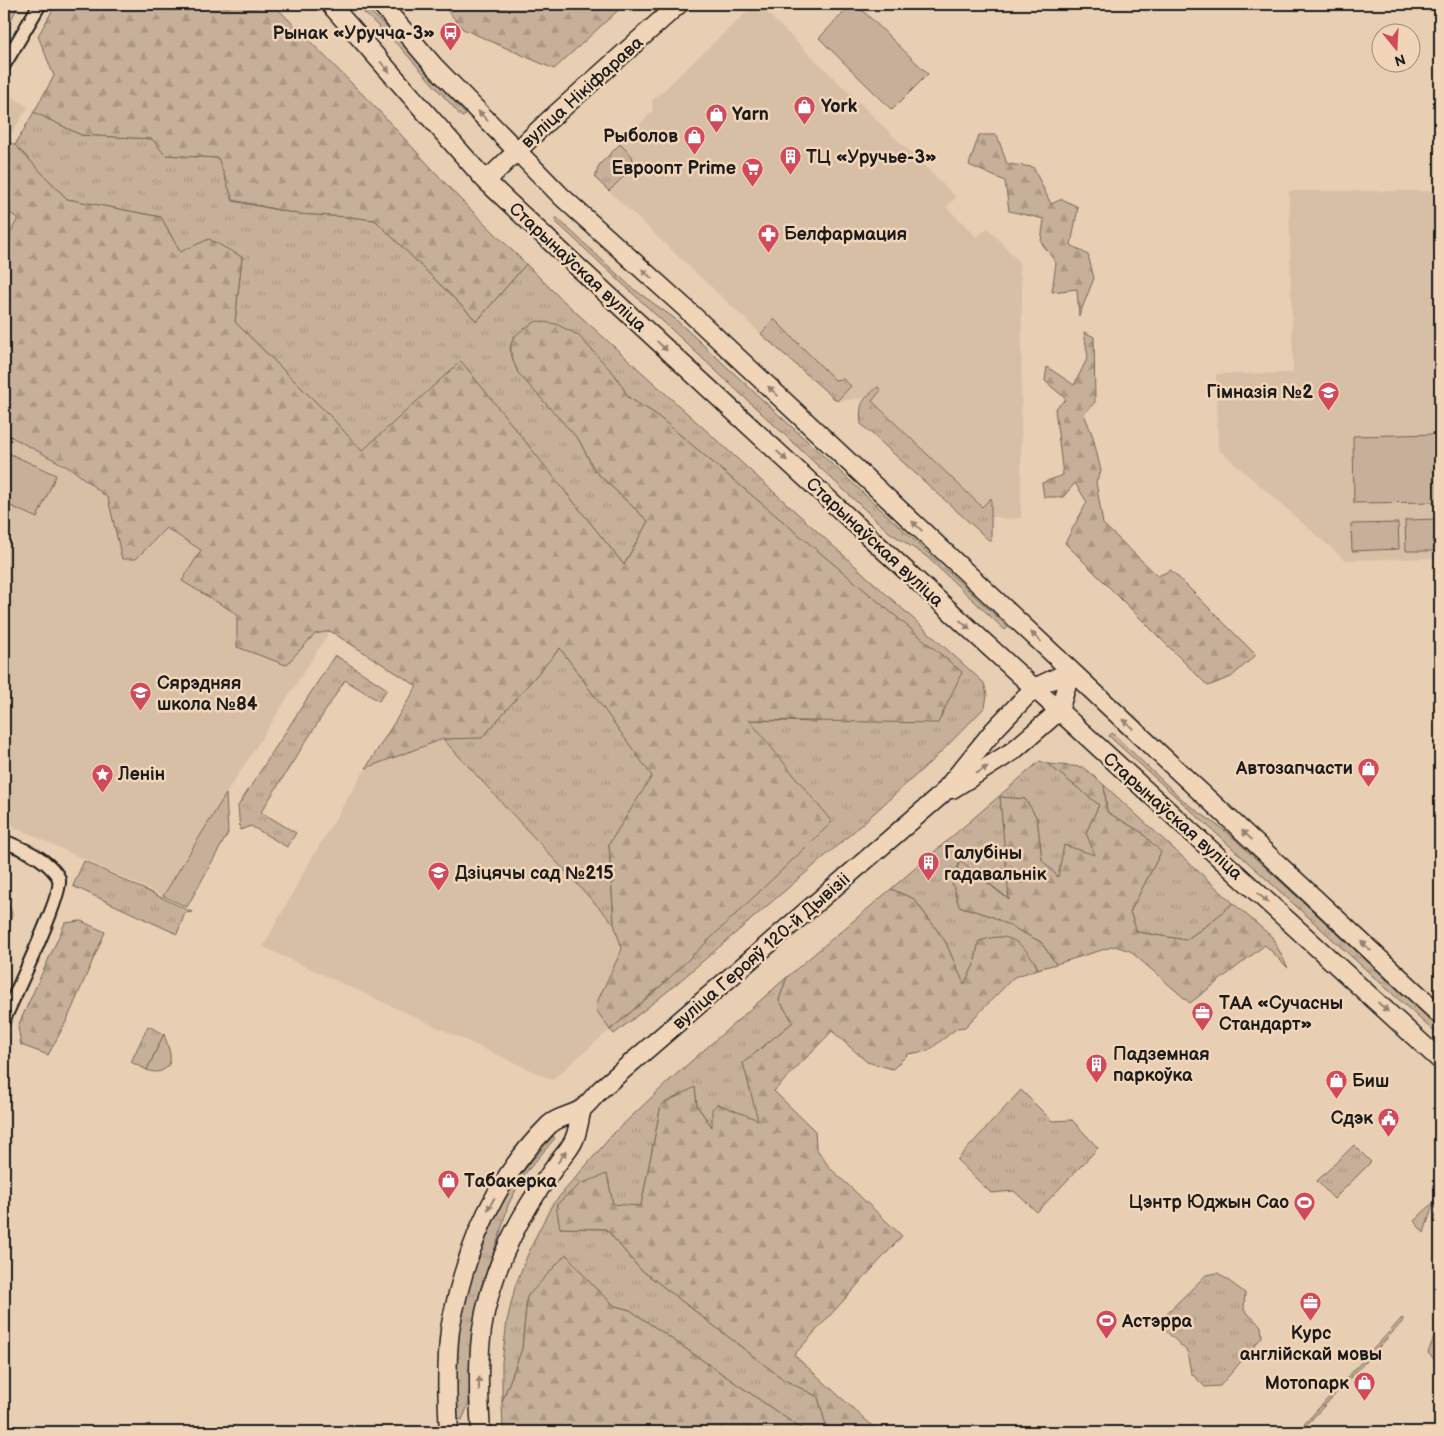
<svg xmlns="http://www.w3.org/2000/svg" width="1444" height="1436" font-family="'Balsamiq Sans',sans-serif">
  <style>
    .built { fill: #d7bfa6 }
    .grass { fill: url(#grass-tufts); stroke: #72665a }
    .forest { fill: url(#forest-firs); stroke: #72665a }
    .park { fill: #c7b099; stroke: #72665a }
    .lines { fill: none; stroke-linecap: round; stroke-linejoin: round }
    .street-casing { stroke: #1c1c1c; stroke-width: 16 }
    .secondary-casing { stroke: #1c1c1c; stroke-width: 21 }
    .street { stroke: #f1d5b8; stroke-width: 12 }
    .secondary { stroke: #f1d5b8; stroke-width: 18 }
    .oneway { fill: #918272 }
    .labels { text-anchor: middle; stroke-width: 5; stroke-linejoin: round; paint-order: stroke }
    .poi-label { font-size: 18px; font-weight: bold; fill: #1c1c1c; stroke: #f1d5b8; text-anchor: start }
    .street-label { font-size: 18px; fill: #1c1c1c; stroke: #f1d5b8 }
  </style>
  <defs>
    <pattern id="grass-tufts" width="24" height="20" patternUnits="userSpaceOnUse" patternTransform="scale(1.25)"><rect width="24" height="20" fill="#c7b099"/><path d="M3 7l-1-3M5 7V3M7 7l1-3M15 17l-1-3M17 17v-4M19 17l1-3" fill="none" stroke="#aa9783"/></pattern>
    <pattern id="forest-firs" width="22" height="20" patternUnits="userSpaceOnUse" patternTransform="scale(1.25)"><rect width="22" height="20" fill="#c7b099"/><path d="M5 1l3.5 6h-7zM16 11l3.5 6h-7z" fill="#aa9783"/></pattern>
  </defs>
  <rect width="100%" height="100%" fill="#e8ceb2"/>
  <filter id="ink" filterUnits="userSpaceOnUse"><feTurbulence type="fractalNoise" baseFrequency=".02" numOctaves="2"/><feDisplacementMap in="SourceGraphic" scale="10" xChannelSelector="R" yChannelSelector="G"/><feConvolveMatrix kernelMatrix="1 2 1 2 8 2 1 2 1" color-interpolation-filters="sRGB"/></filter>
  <g filter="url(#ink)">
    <path class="built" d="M755,4h3l198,193 -10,10 31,30 11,-9 31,34 3,27 -1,229 -13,1 -17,-3 -119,-115 -7,-3 -28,3 -76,-67 -166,-156 4,-13 54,-54 -1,-10z
      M12,97l16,10 -16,26 -8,-6v-17z
      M1289,191h151v367l-95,2 -127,-111 -2,-75 77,-1z
      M4,210l14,8 -14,28z
      M4,433l69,37 257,161 -104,163 -63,102 -159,-74z
      M443,739l171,185 48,61 -110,95 -289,-133 47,-86 56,-93z"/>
    <path class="grass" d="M355,4h7l44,41 60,70 -4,2 -61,-69z
      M34,112l47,23 72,4 13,16 53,3 14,43 65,13 52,3 25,3 102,101 49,-57 31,31 427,388 3,12 -2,12 -48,49 -85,77 -184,158 -54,43 -4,-4 52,-45 87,-265 66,2 146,-50 -307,-259 -25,-15 -14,-23 -101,-39 -4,12 3,12 40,51 26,29 16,31 53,50 -24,44 -163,-203 -99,90 -29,-33 -98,-97 7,-65 -62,-5 -19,-35 -94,-18 -52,-54z
      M620,144l12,12 2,10 -25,25 -14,-13 4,-13z
      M556,217l76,71 42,30 334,309 -3,3 -79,-74 -37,-24 -335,-312z
      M774,319l61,61 8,-1 8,7 -14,15 -76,-67z
      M878,387l3,3 -9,11 110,106 9,-9v44l-130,-118c-2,-21 1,-24 17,-37z
      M560,648l93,128 -44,68 5,80 -171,-185 39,-2z
      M335,655l52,34 -8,12 -34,-21 -84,132 35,21 -9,14 -36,-21 -11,4 -2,-24z
      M1112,733l74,70 42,30 212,195v9l-331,-301z
      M1040,761l8,3 51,41 -13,28 10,23 -38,21 -16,-17 -5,-42 -12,-19 -25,-2 10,103 -49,-39 -9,21 7,24 32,10 50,26 15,22 -18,5 -3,-7 -34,-25 -22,4 -5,24 -10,20 -19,-44 -31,-42 -23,-10z
      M1104,785l129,118 -23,20 -24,17 -49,-8 -7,-20 31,-60 -20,-20 -34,-20z
      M84,861l108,51 -7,1 -8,21 -104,-48z
      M787,977l-8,23 14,22 -50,41 16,57 -46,8 -16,-22 -2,-18 -34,17 -20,101 -28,-1 -6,-31 -47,54 46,1 33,39 144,111 35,18 10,35h-22l-176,-122 -15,-4 -22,-20 -66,11 -5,52 -20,53v-40l5,-41 8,-34 10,-26 12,-27 15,-29 62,-72 57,-54z
      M148,1026l16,8 -17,36 -16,-8z
      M1021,1090l31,31 20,-1 26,28 -61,64 -23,-21 -23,2 -34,-33z
      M553,1136l2,2 -32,38 -15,29 -8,29 -18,50 -6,25 -5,32 -2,62 -7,17 -5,-1c-1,-36 -2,-74 6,-110 8,-40 33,-102 58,-135 10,-13 22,-25 32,-38z
      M1354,1145l17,17 -37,37 -17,-18z
      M1434,1202l-10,31 -10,-12z
      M1218,1273l27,20 -1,17 17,16 1,11 -42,49 -15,1 -14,-14 -4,-22 -22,-21 -1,-14 42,-41z
      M1402,1318l2,2 -104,112h-3z
      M1440,1321v44l-12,-12z"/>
    <path class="forest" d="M4,4h15l-15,30z
      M56,4h217l108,109 77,84 68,67 -49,57 -102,-101 -25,-3 -52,-3 -65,-14 -15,-42 -53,-3 -13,-16 -71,-4 -47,-23 20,-36 -16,-40z
      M442,4h183l-71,65 -91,-40z
      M979,135h18l10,29 26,3 18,37 11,-5 16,8 -7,38 17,10 6,23 -15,38 -2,-27 -25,3 4,-29 -15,-21 3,-23 -35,-8 -4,-30 -36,-16z
      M4,139l11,6 52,54 94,18 19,35 29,-13 33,18 -7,65 98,97 29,32 99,-90 163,204 24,-44 -53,-50 -16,-31 -61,-67c-13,-31 -9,-36 19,-52l19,3 22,11 37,40 14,23 25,15 308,259 -24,51 -189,-3 83,102 -170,163 -52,45 -13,-19 1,-11 24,-51 -8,-25 -5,-80 43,-68 -92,-128 -78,90 -39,1 -77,29 51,-82 -87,-55 -15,3 -29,31 -49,-18v-33l-55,-33 19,-31 -35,-22 -30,31h-14l-14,-61 -35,-28 -69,-37v-187l14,-28 -14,-8z
      M1084,332l10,5 1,65 -11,12 9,23 8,34 -5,11 7,42 55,52 13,-6 85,85 -25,22 -23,9 -143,-143 22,-41 -12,-19 -12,14h-19l-2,-14 21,-8 -8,-66 11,-10 -21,-18 2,-14 27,18 14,-28z
      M1048,764l35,3 21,18 3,27 34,20 20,20 -31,60 7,20 49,8 24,-17 23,-20 39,34 16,31 -23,-23 -75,58 -60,-52 -15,-5 -59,18 -15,-22 -50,-26 -32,-10 -7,-24 8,-21 49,39 -9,-103 25,2 12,19 5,42 16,17 6,-32 31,10 -9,-22 13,-28z
      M4,889l8,25 -8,33z
      M891,889l23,10 31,42 19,43 10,-19 5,-24c7,-2 14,-4 20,-4 18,-1 33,18 39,32l-24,8 -49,50 -8,1 -29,23 -20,3 -15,15 -26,-7 -35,-31 -58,60 41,40 1,17 13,19 73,69 -108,119 85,77h-51l-10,-35 -35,-18 -144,-111 -33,-39 -46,-1 -4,-23 24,-21 27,-10 6,30 28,2 20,-101 34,-18 2,19 15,21v-18l6,-5 40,16 -15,-57 50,-41 -14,-22 8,-23z
      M81,921l24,11 -38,88 -19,35 -27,-10 -3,-19 47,-103z
      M566,1254l27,32 22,20 15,4 176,122h-303l-1,-30 20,-53 5,-52z"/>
    <path class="park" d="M852,4h4l72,70 -36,36 -73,-72z
      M1440,434v68l-86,1 -1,-67z
      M4,451l52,24 -19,43 -33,-15z
      M1440,519v32h-34l-1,-31z
      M1398,523l1,26 -47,2 -1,-27z
      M226,794l2,39 -41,74 -24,-11z
      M164,1034c3,11 13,29 -1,36 -5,3 -11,2 -16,0z"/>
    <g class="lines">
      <defs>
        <path id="street" d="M4,65l36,-61
          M4,841c18,8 36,14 49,29 2,3 6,6 6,10 4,14 -46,119 -55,139"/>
        <path id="secondary" d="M330,4l156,177 67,63 324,300 563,516
          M381,4l53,62 128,131 122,110 449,422 307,286
          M486,181l62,-60 131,-117
          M1059,711l12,-40
          M952,789l61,-38 46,-40
          M449,1432c-2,-34 -3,-68 1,-102 3,-19 8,-37 13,-55 17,-58 43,-107 86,-150 9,-9 24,-9 34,-17 6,-5 12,-13 18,-19l340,-294 53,-65 40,-42 37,-17
          M481,1432c-2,-28 -3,-56 -1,-84 3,-49 24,-102 49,-143 9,-15 18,-28 28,-41 5,-7 12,-14 16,-22 5,-9 6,-23 9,-33"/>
      </defs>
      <use href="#street" class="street-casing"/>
      <use href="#secondary" class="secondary-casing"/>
      <use href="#street" class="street"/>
      <use href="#secondary" class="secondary"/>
    </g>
    <defs><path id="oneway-solid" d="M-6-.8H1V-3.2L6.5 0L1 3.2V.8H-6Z" transform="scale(1.25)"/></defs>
    <g class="oneway">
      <use href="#oneway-solid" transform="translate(385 67) rotate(49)"/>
      <use href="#oneway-solid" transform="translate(483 116) rotate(-134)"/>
      <use href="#oneway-solid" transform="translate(647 274) rotate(-138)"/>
      <use href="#oneway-solid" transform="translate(662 346) rotate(43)"/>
      <use href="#oneway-solid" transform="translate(773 391) rotate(-137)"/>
      <use href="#oneway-solid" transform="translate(782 456) rotate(43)"/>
      <use href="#oneway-solid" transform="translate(917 526) rotate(-137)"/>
      <use href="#oneway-solid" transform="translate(965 625) rotate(42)"/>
      <use href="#oneway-solid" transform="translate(1036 637) rotate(-137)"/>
      <use href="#oneway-solid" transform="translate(1128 724) rotate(-136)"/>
      <use href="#oneway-solid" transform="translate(982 770) rotate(-31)"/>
      <use href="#oneway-solid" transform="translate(1247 835) rotate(-137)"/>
      <use href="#oneway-solid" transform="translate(1263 898) rotate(42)"/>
      <use href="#oneway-solid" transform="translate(1366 946) rotate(-137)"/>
      <use href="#oneway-solid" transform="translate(1383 1007) rotate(42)"/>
      <use href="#oneway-solid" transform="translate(562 1157) rotate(-53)"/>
      <use href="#oneway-solid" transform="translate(491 1204) rotate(119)"/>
      <use href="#oneway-solid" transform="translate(479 1384) rotate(-89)"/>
    </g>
  </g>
  <defs>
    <symbol id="bus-pin" viewBox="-11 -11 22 30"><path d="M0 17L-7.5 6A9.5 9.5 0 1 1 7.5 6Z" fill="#d1495b" stroke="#f1d5b8"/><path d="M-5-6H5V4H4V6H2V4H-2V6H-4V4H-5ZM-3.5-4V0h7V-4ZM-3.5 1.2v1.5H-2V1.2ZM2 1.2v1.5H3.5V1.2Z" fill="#fff"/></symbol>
    <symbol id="shop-pin" viewBox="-11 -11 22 30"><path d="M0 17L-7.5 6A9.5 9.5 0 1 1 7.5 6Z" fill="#d1495b" stroke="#f1d5b8"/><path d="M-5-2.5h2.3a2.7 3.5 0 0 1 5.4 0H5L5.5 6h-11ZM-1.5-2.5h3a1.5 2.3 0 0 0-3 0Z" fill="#fff"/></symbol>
    <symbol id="building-pin" viewBox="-11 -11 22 30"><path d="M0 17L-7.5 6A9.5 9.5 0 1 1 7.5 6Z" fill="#d1495b" stroke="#f1d5b8"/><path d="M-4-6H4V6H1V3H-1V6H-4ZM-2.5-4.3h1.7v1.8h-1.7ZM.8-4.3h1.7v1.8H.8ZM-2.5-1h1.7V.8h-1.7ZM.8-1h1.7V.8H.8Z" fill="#fff"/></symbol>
    <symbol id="supermarket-pin" viewBox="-11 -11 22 30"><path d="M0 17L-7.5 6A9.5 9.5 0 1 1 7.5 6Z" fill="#d1495b" stroke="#f1d5b8"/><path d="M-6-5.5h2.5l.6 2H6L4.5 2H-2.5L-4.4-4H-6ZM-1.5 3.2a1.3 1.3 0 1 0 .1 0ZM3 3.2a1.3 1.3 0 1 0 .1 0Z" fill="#fff"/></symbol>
    <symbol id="pharmacy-pin" viewBox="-11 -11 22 30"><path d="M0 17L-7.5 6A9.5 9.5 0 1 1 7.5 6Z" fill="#d1495b" stroke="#f1d5b8"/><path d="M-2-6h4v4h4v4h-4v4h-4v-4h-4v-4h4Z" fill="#fff"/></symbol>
    <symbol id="school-pin" viewBox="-11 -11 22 30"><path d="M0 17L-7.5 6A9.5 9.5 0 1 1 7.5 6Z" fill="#d1495b" stroke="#f1d5b8"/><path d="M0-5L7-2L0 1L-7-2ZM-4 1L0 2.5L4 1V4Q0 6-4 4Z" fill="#fff"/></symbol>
    <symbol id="sight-pin" viewBox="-11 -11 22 30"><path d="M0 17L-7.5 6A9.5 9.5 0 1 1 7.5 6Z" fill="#d1495b" stroke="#f1d5b8"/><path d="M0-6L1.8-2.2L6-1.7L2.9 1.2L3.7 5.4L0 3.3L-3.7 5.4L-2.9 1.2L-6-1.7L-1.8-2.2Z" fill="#fff"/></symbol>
    <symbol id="office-pin" viewBox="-11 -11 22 30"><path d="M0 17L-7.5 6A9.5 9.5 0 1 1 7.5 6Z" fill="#d1495b" stroke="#f1d5b8"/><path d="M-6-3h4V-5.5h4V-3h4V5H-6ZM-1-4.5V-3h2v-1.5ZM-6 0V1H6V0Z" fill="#fff"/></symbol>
    <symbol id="civic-pin" viewBox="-11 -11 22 30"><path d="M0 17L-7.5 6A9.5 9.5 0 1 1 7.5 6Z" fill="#d1495b" stroke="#f1d5b8"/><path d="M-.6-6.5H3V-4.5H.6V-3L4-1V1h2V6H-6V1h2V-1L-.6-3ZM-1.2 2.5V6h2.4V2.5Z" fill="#fff"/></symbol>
    <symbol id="stadium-pin" viewBox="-11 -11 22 30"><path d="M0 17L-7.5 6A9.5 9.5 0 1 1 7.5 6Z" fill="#d1495b" stroke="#f1d5b8"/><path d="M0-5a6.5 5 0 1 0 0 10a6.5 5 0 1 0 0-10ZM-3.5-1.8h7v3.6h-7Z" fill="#fff"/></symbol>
  </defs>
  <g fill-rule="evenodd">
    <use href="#bus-pin" x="438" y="20" width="25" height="34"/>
    <use href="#shop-pin" x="792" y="94" width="25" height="34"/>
    <use href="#shop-pin" x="704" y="102" width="25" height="34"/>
    <use href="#shop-pin" x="682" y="124" width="25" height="34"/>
    <use href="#building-pin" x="778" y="144" width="25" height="34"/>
    <use href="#supermarket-pin" x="740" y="156" width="25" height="34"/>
    <use href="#pharmacy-pin" x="756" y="222" width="25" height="34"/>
    <use href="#school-pin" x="1316" y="380" width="25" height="34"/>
    <use href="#school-pin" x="128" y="680" width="25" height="34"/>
    <use href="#shop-pin" x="1356" y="756" width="25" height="34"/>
    <use href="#sight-pin" x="90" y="762" width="25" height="34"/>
    <use href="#building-pin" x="916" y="850" width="25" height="34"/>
    <use href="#school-pin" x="426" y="860" width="25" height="34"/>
    <use href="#office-pin" x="1190" y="1000" width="25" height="34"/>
    <use href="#building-pin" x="1084" y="1052" width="25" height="34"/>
    <use href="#shop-pin" x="1324" y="1068" width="25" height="34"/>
    <use href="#civic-pin" x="1376" y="1106" width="25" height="34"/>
    <use href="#shop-pin" x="436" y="1168" width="25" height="34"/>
    <use href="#stadium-pin" x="1292" y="1190" width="25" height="34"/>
    <use href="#office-pin" x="1298" y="1290" width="25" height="34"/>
    <use href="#stadium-pin" x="1094" y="1308" width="25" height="34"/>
    <use href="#shop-pin" x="1352" y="1370" width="25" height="34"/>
  </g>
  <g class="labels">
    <g class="poi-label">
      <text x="435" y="39" text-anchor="end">Рынак «Уручча-3»</text>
      <text x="821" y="112">York</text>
      <text x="732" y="120">Yarn</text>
      <text x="678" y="142" text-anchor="end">Рыболов</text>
      <text x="806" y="163">ТЦ «Уручье-3»</text>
      <text x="736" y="174" text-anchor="end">Евроопт Prime</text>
      <text x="784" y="240">Белфармация</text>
      <text x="1313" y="398" text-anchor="end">Гімназія №2</text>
      <text x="157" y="689">Сярэдняя<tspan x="157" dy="21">школа №84</tspan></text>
      <text x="1353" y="774" text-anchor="end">Автозапчасти</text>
      <text x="118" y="780">Ленін</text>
      <text x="944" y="859">Галубіны<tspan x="944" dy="21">гадавальнік</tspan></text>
      <text x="455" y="879">Дзіцячы сад №215</text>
      <text x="1219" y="1009">ТАА «Сучасны<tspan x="1219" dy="21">Стандарт»</tspan></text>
      <text x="1113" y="1060">Падземная<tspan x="1113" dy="21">паркоўка</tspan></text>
      <text x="1352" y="1087">Биш</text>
      <text x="1373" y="1124" text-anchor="end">Сдэк</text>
      <text x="464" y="1187">Табакерка</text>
      <text x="1289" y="1208" text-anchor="end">Цэнтр Юджын Сао</text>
      <text x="1122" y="1327">Астэрра</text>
      <text x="1311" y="1339" text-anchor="middle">Курс<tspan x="1311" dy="21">англійскай мовы</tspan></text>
      <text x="1349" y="1389" text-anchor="end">Мотопарк</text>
    </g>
    <g class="street-label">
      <text transform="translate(582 92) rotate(-42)" y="6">вуліца Нікіфарава</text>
      <text transform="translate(578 267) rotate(43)" y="6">Старынаўская вуліца</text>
      <text transform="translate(875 542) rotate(43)" y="6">Старынаўская вуліца</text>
      <text transform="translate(1173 816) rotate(42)" y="6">Старынаўская вуліца</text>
      <text transform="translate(761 951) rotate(-41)" y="6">вуліца Герояў 120-й Дывізіі</text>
    </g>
  </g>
  <rect width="1444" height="1436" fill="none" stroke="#f1d5b8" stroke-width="20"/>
  <rect x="10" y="10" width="1424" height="1416" fill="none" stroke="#1c1c1c" stroke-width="2" filter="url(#ink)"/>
  <g transform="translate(1396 48) rotate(162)"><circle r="24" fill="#f1d5b8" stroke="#9c8b7a"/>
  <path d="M0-4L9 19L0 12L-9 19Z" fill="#d1495b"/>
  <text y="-8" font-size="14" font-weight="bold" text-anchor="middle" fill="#1c1c1c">N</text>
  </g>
</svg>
